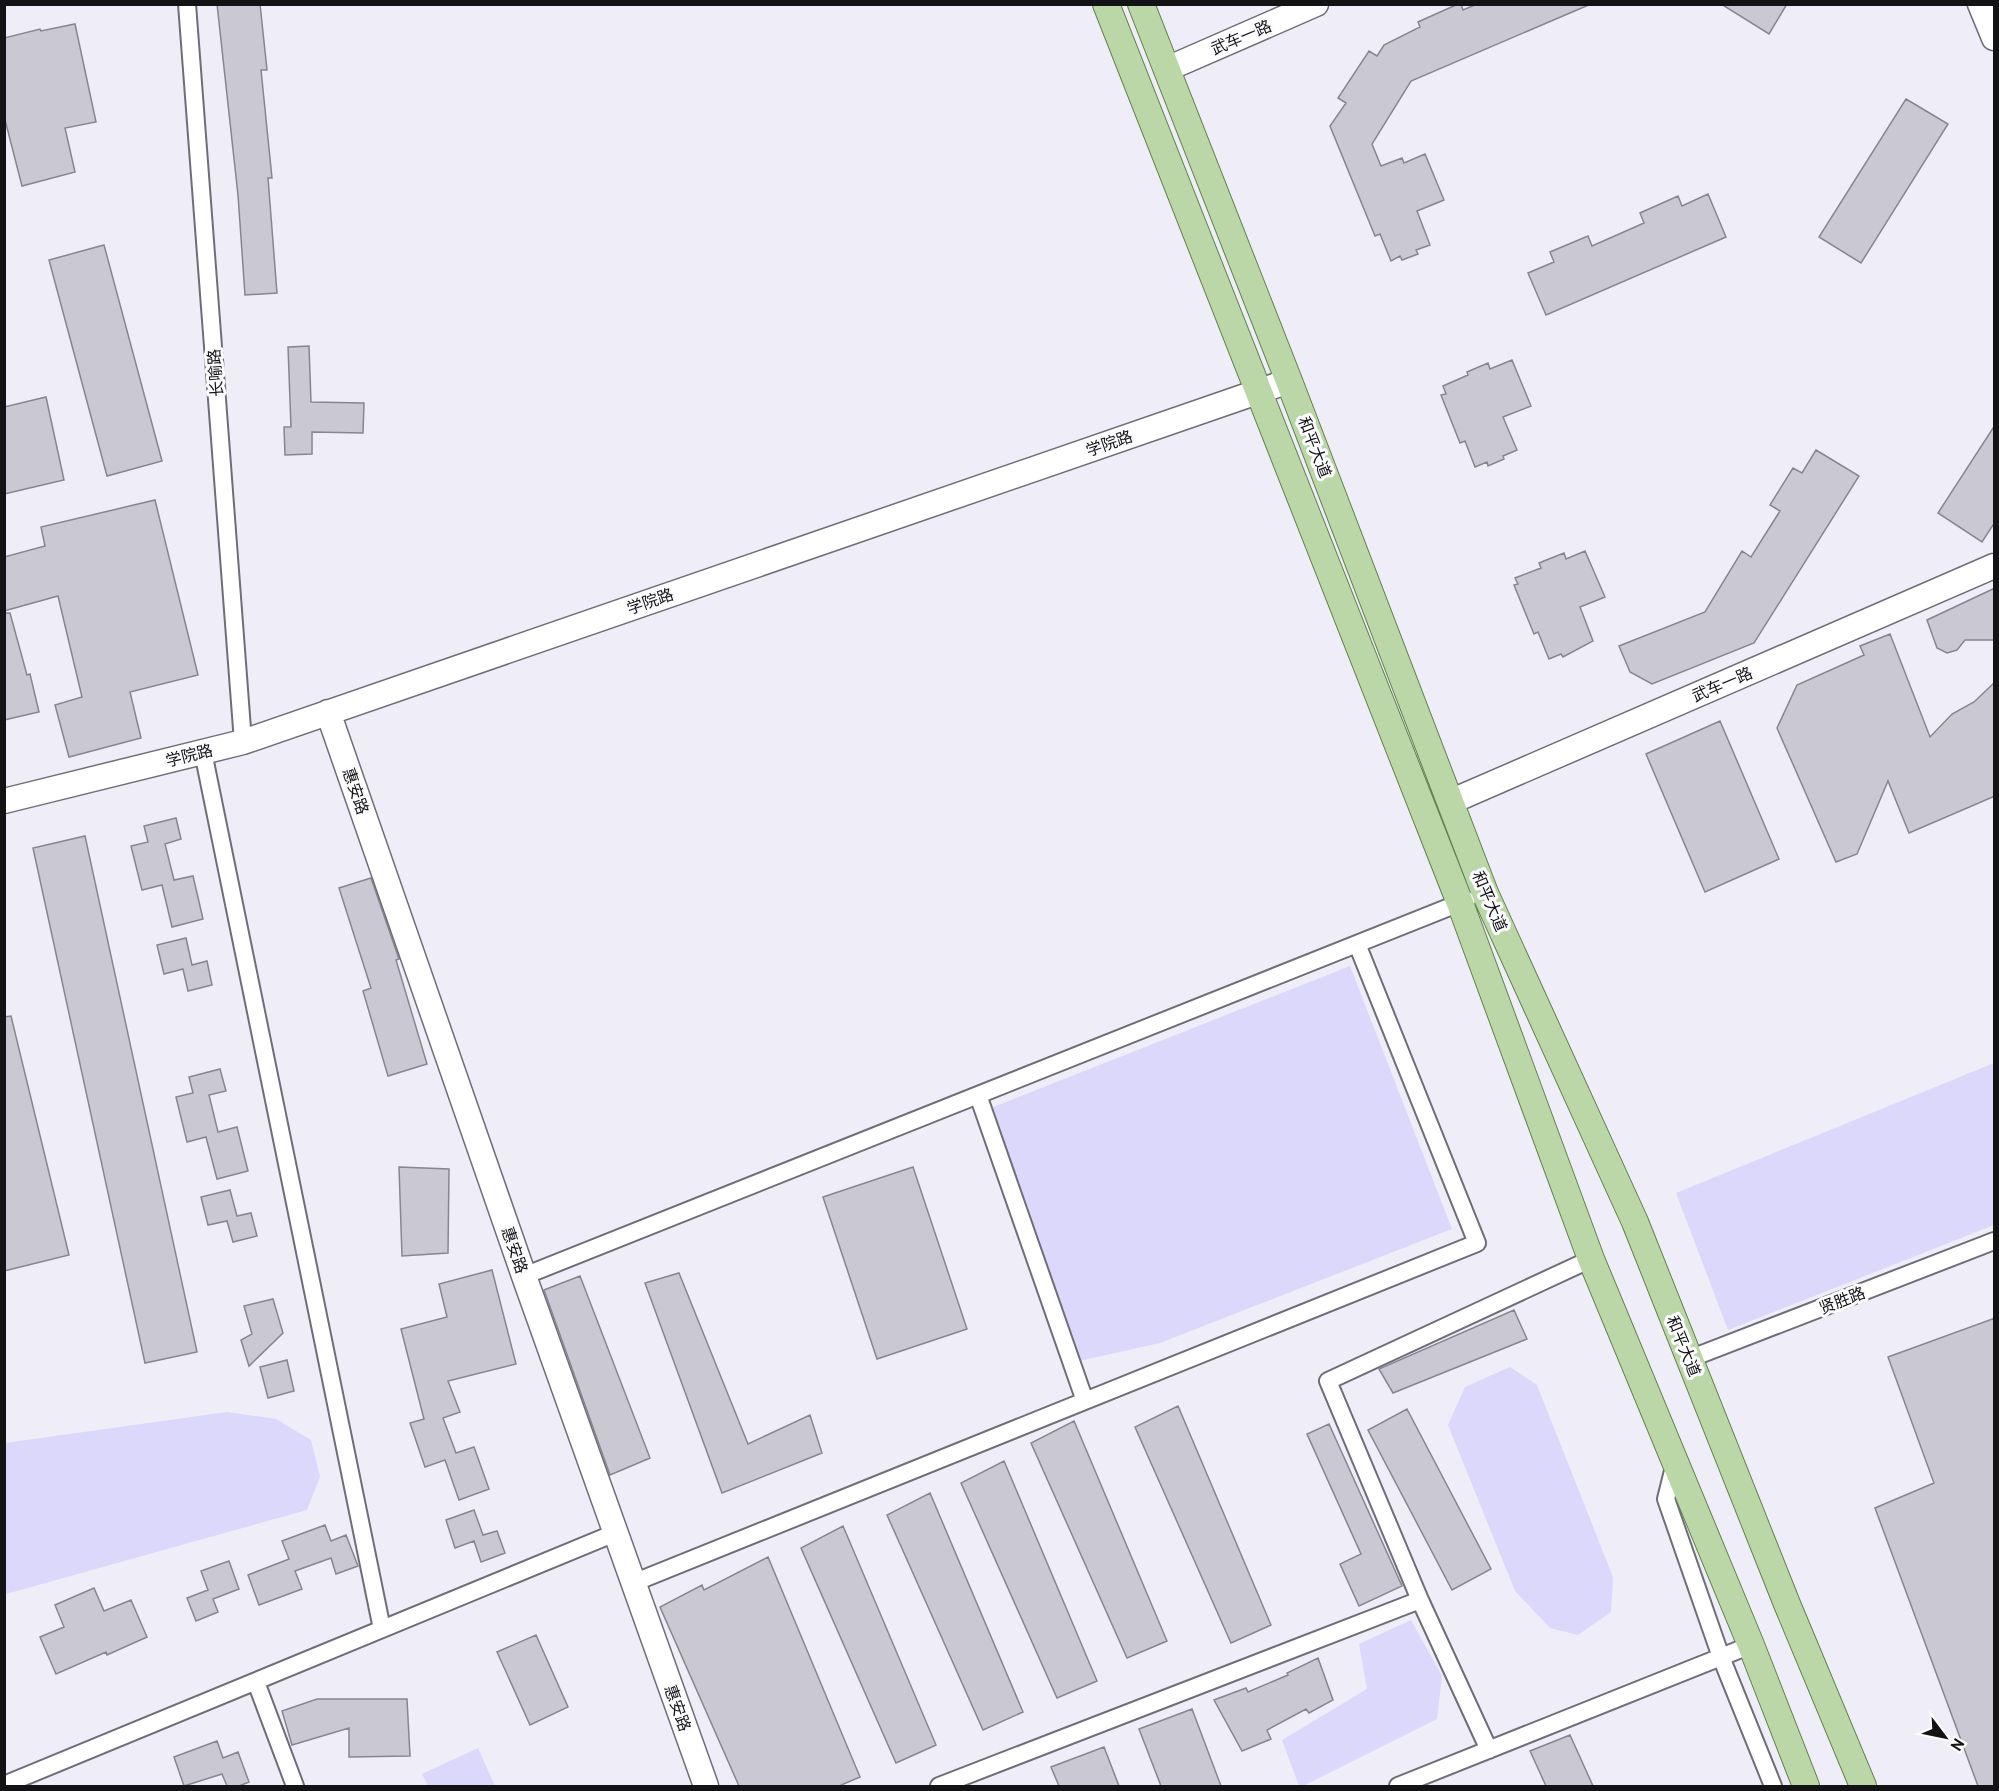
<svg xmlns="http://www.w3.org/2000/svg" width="1999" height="1791" font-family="'PT Sans','Noto Sans SC',sans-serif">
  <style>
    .green { fill: #dcd8fc }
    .building { fill: #cac9d3; stroke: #878690; stroke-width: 1.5 }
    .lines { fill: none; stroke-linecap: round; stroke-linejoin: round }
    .street-casing { stroke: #6f6e78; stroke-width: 20 }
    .secondary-casing { stroke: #6f6e78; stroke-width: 27 }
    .primary-casing { stroke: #63814f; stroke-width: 28 }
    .street { stroke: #fff; stroke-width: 16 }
    .secondary { stroke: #fff; stroke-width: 24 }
    .primary { stroke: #bbd7a7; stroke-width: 26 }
    .labels { text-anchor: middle; stroke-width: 6; stroke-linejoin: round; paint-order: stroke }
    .street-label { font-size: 16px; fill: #131316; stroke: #fcfcfe }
  </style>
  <rect width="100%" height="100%" fill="#eeedf8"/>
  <path class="green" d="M1350,966l102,263 -292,114 -81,18 -88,-253z
    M1994,1063v162l-266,105 -52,-137z
    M1510,1367l27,18 76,192 -2,35 -33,23 -28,-7 -35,-37 -67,-166 17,-38z
    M227,1412l49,7 35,21 9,37 -13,33 -301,84 -1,-151z
    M1411,1620l31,56 -5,43 -134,67h-4l-17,-46 85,-51 -8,-45z
    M478,1748l17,38h-67l-6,-12z"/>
  <path class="building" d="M217,4h43l7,66h-6l11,108h-4l9,115 -32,2 -7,-100z
    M1458,4h3l2,6 14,-6h114l-180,77 -39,63 9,22 21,-8 2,5 21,-9 19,46 -27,11 13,34 -14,5 2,4 -16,6 -2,-4 -9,5 -11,-27 -5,2 -45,-110 16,-23 -8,-5 31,-47 8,5 7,-11 36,-18 -2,-5z
    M1721,4h66l-18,30z
    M75,24l21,98 -31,6 10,44 -53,14 -18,-70v-78l36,-9 1,2z
    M1906,99l42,25 -87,139 -42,-26z
    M1708,194l18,43 -180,78 -18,-42 26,-11 -4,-10 38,-16 4,10 52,-23 -4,-10 38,-17 4,10z
    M104,245l58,216 -55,15 -58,-216z
    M309,346l2,56 53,1 -1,30 -51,-1v22l-27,1 -1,-28h7l-3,-80z
    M1512,360l19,46 -28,11 14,33 -14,6 1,3 -16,7 -1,-4 -12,5 -10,-26 -5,2 -19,-48 5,-1 -3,-8 25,-11 -1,-3 21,-9 2,6z
    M46,397l18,83 -60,14v-87z
    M1995,425v97l-13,20 -44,-29z
    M1816,450l43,26 -105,167 -102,41 -22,-12 -11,-26 86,-34 37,-61 9,6 29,-46 -10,-6 23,-37 9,5z
    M155,500l43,175 -68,17 11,46 -72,19 -14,-52 27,-8 -24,-101 -54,15v-54l41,-11 -4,-19z
    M1585,551l20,46 -25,10 13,34 -30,16 -2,-3 -12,5 -11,-27 -4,2 -20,-49 4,-1 -3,-6 26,-10 -2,-5 25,-10 2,6z
    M1995,588v52h-30l-8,10 -10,3 -10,-5 -10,-28z
    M4,613h6l17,62 3,-1 9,38 -35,8z
    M1890,634l40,103 22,-23 22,-12 21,-20v114l-86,37 -21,-52 -31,73 -21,8 -59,-134 20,-43 67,-30 -4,-9z
    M1720,721l59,138 -74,33 -59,-138z
    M176,818l5,21 -16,5 9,36 19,-4 10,43 -31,8 -10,-42 -20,5 -11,-44 17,-4 -4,-16z
    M85,836l112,516 -52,11 -112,-515z
    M371,878l28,81 -3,1 31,104 -39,12 -25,-85 8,-3 -32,-100z
    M186,938l6,27 15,-4 5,24 -24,6 -5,-22 -19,5 -7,-29z
    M11,1016l58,239 -65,16v-254z
    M220,1069l6,22 -17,4 9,37 19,-5 11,44 -31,8 -11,-42 -19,5 -11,-45 17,-4 -4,-16z
    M399,1167l50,2 -1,84 -46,3z
    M913,1167l54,162 -90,30 -54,-162z
    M230,1190l7,26 14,-3 6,23 -24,6 -6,-21 -19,4 -7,-28z
    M492,1270l24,94 -68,17 12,31 -17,6 13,35 18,-6 15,42 -30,11 -14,-40 -20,7 -15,-44 14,-4 -23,-90 46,-12 -8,-33z
    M679,1273l69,171 62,-29 12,38 -100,40 -77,-210z
    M580,1276l70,182 -40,17 -66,-185z
    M273,1299l10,34 -34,33 -8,-26 11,-6 -8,-28z
    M1514,1310l13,29 -134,54 -14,-24z
    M1995,1318v468h-17l-103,-278 59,-25 -46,-126z
    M287,1360l7,31 -26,7 -8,-31z
    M1178,1406l93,219 -40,18 -96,-216z
    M1407,1409l84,160 -39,21 -84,-160z
    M1074,1421l93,220 -40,17 -96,-215z
    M1329,1424l73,162 -43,20 -19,-42 21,-10 -54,-120z
    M1004,1461l93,220 -40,17 -96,-215z
    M930,1493l93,219 -40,18 -96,-215z
    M474,1510l9,25 14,-4 8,22 -24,9 -7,-21 -19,7 -9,-28z
    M325,1525l6,16 15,-6 12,31 -22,8 -5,-16 -36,13 7,18 -43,16 -11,-30 41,-16 -7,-18z
    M843,1526l93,219 -40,18 -95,-215z
    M768,1557l92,220 -21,9h-100l-79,-179 42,-22 2,5z
    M229,1561l10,28 -26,10 5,13 -22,9 -9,-23 21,-8 -7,-19z
    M94,1588l10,23 27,-11 16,37 -40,18 -1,-3 -50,22 -16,-37 24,-10 -9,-22z
    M536,1635l32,72 -38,18 -33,-73z
    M1318,1658l15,42 -24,13 -3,-4 -39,21 4,9 -29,12 -28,-51 32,-12 2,4 40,-17 -1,-2z
    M317,1699h90l3,57 -61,1v-29l-57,17 -10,-34z
    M1192,1709l29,77h-60l-22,-57z
    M1570,1735l23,51h-47l-16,-35z
    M217,1741l6,17 15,-6 11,30 -10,4h-12l-5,-12 -38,12 -10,-29z
    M1104,1747l15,39h-60l-8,-19z"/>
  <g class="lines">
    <defs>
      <path id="street" d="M187,4l56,738
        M203,752l179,877
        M978,1095l107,306
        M524,1276l943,-376
        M1689,1359l305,-118
        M1675,1463l-9,36 55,158 52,129
        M633,1583l844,-340 -120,-299
        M1420,1600l-92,-219 263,-122
        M256,1682l39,104
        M4,1785l611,-252
        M939,1786l481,-186 69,150
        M1398,1786l353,-141"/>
      <path id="secondary" d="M1980,4l14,34
        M1167,69l149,-65
        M328,712l196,564 182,510
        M4,801l239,-59 1046,-361
        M1450,802l544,-236"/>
      <path id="primary" d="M1106,4l354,899 131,356 160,386 55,141
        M1141,4l148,377 196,512 150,329 152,382 76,182"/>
    </defs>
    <use href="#street" class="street-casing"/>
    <use href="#secondary" class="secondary-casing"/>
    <use href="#primary" class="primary-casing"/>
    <use href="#street" class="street"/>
    <use href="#secondary" class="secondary"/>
    <use href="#primary" class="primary"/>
  </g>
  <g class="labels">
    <g class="street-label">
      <text transform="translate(1241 37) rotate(-23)" y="6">武车一路</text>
      <text transform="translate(215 373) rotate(-94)" y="6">长喻路</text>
      <text transform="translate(1109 443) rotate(-19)" y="6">学院路</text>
      <text transform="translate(1315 447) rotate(69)" y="6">和平大道</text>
      <text transform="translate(650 601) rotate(-19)" y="6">学院路</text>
      <text transform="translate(1722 684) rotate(-23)" y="6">武车一路</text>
      <text transform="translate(189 755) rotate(-14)" y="6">学院路</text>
      <text transform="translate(356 791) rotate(71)" y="6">惠安路</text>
      <text transform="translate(1490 901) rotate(67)" y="6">和平大道</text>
      <text transform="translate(515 1250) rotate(71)" y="6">惠安路</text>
      <text transform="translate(1842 1300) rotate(-21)" y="6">贤胜路</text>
      <text transform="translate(1684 1346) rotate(68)" y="6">和平大道</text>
      <text transform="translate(678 1708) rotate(70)" y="6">惠安路</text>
    </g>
  </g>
  <rect width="1999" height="1791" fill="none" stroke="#131316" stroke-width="12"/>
  <g transform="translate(1945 1737) rotate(122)" stroke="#fcfcfe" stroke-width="4.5" paint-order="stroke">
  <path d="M0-4.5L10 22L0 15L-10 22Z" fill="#131316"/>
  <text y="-9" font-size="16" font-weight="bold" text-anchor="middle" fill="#131316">N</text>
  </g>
</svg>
